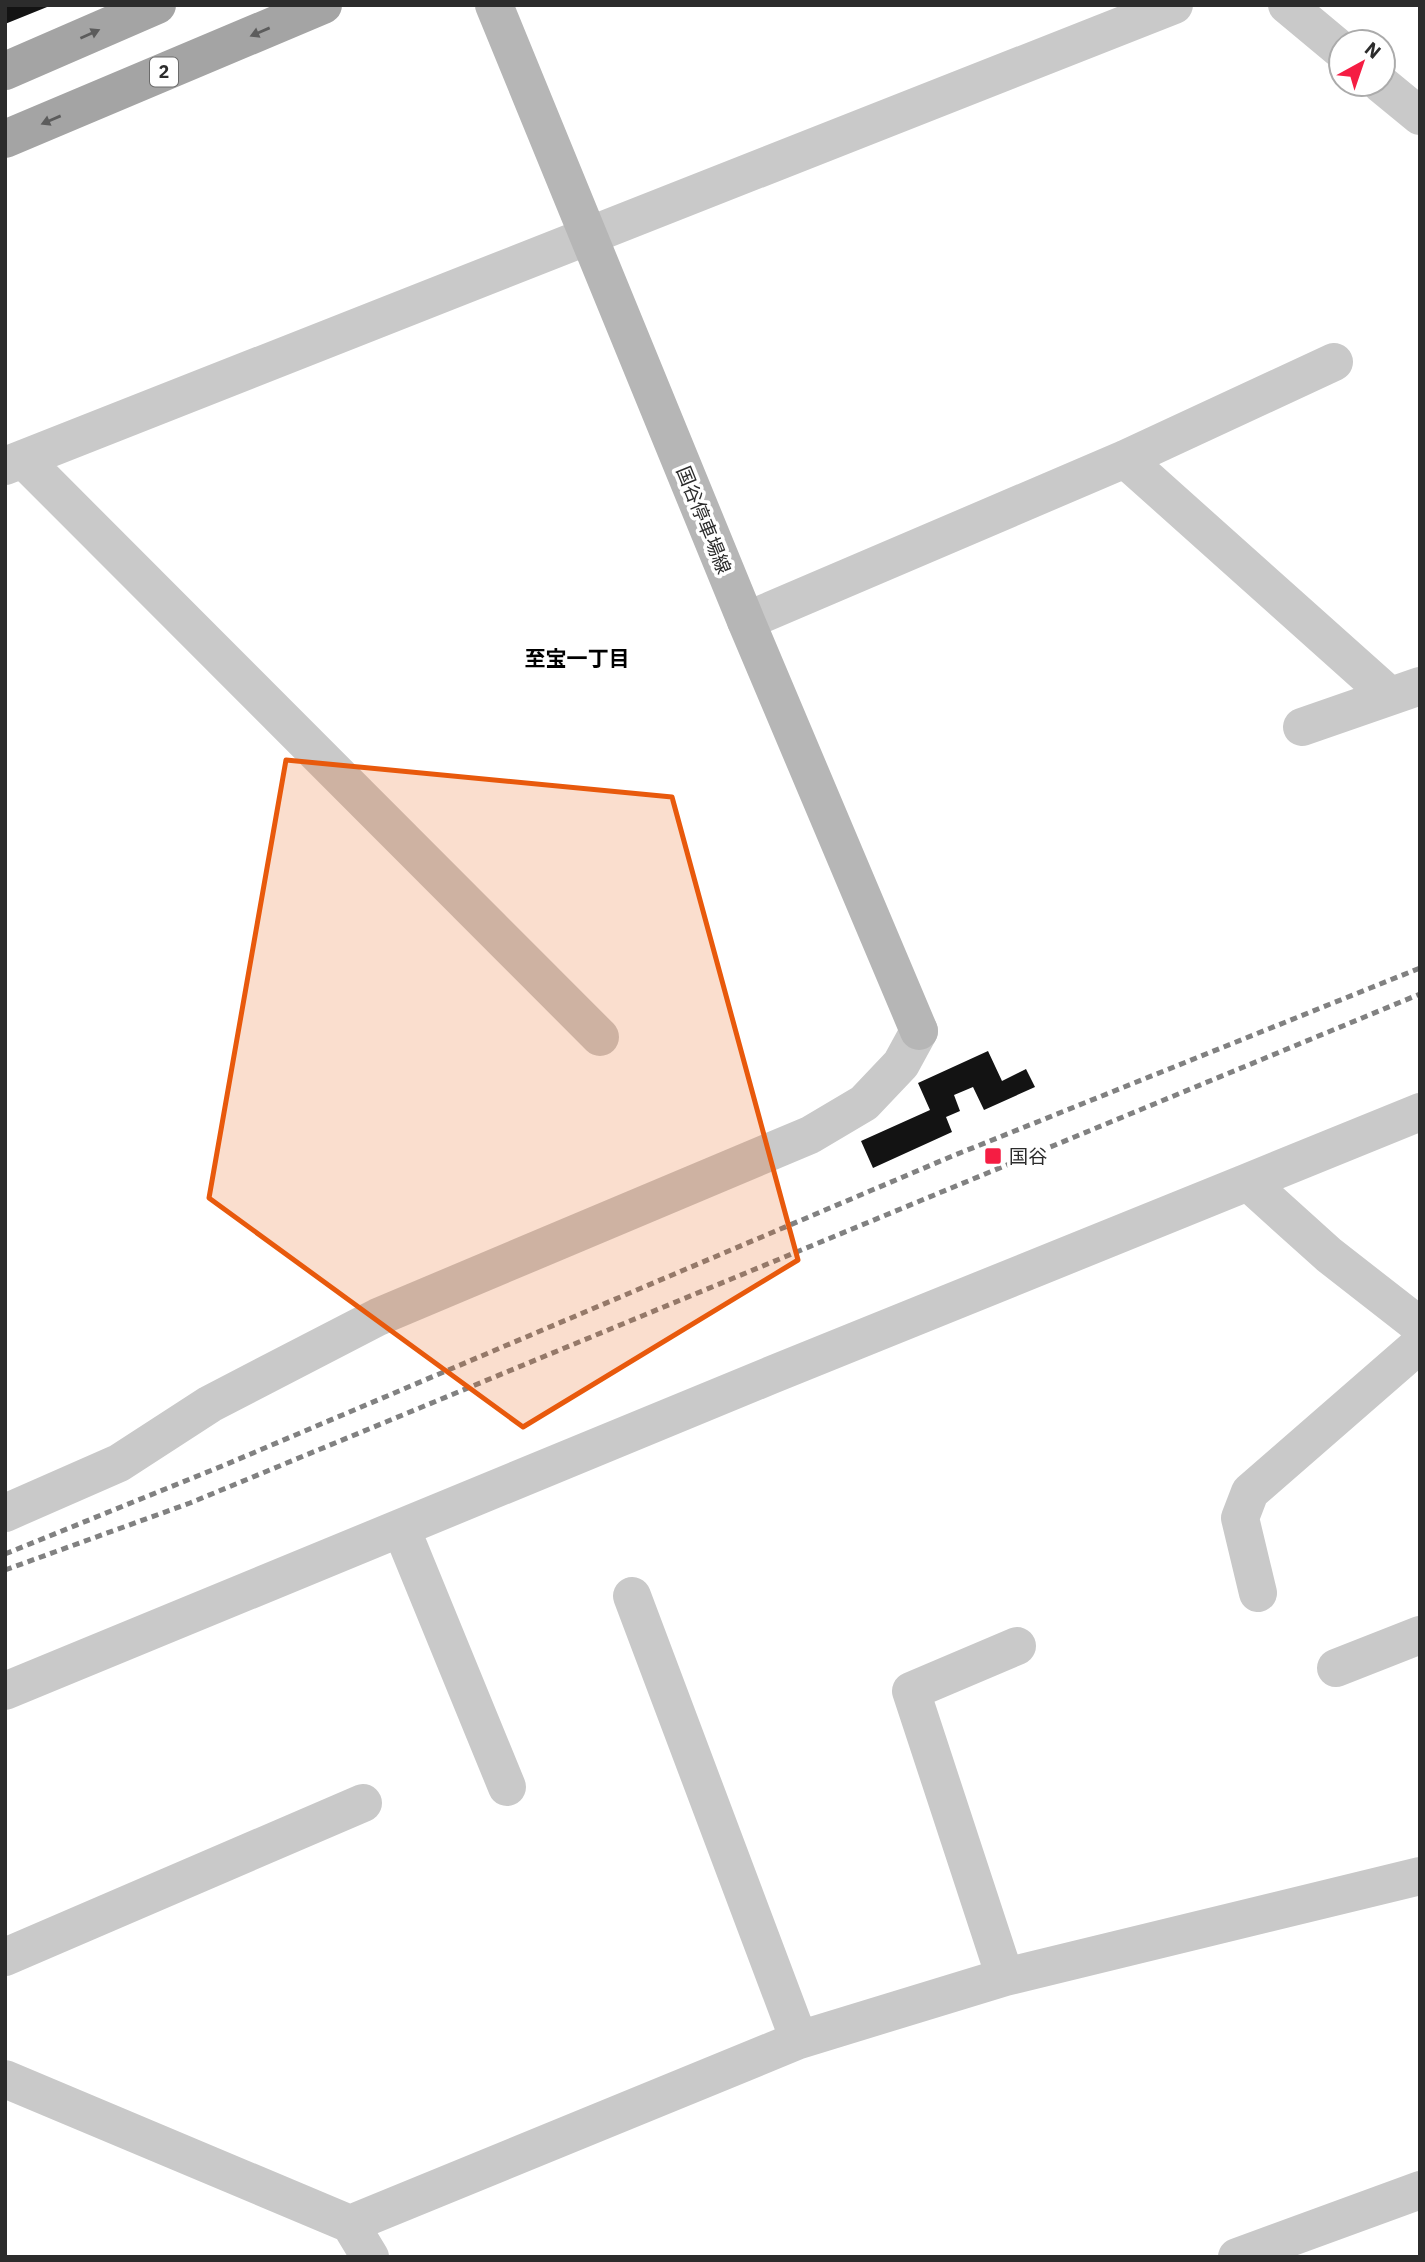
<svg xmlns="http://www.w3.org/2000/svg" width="1425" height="2262" font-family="'IBM Plex Sans','Noto Sans JP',sans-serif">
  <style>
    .building { fill: #131313 }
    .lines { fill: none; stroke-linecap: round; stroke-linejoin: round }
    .street { stroke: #c9c9c9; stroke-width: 38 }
    .secondary { stroke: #b6b6b6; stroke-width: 38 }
    .primary { stroke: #a4a4a4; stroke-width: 38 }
    .rail { stroke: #818181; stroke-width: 5; stroke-dasharray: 7 5; stroke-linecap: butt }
    .oneway { fill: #5c5c5c }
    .marked { fill: #e8590c; fill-opacity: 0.2; stroke: #e8590c; stroke-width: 5; stroke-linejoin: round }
    .poi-dot { fill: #f51d43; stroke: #fff; stroke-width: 2.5 }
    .labels { text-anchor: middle; stroke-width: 7; stroke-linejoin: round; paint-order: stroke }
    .shield { fill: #fff; stroke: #6b6b6b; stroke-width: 2 }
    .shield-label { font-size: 18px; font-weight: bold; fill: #2c2c2c }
    .street-label { font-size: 19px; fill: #2c2c2c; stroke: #fff }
    .poi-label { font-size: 19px; fill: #2c2c2c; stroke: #fff; text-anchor: start }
    .neighbourhood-label { font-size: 21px; font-weight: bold; fill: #000; stroke: #fff }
  </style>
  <rect width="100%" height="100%" fill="#fff"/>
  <path class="building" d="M5,5h47l-47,19z
    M988,1051l14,30 24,-12 9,18 -51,23 -11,-23 -19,8 6,16 -14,6 6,15 -79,36 -12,-27 69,-31 -12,-27z"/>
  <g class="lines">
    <path class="street" d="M1287,5l54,45
      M1381,84l39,32
      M23,459l577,578
      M1125,459l265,237
      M5,466l1169,-461
      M746,621l379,-162 209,-97
      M1302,727l118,-41
      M1248,1182l172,-70
      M5,1513l114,-50 91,-59 168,-87 432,-182 54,-32 37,-39 18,-33
      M401,1528l106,259
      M1258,1593l-18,-75 10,-26 170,-148
      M632,1596l167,444
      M1336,1668l84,-33
      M5,1691l764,-315 479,-194 81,73 91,71
      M5,1957l358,-154
      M1005,1977l-94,-286 106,-45
      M5,2079l345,145 20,33
      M350,2224l449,-184 206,-63 415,-101
      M1237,2257l183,-67"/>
    <path class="secondary" d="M494,5l252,616 173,410"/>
    <path class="primary" d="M5,71l152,-66
      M5,139l318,-134"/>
    <path class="rail" d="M5,1554l222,-90 723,-307 470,-189
      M5,1570l185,-67 1230,-509"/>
  </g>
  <defs><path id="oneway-solid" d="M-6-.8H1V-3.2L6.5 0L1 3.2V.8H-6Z" transform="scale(1.75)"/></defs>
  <g class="oneway">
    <use href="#oneway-solid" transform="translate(260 32) rotate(157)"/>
    <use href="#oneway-solid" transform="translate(90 34) rotate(-24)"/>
    <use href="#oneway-solid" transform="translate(51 120) rotate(157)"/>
  </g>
  <path class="marked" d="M286,760l386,37 126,463 -275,167 -314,-229z"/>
  <rect class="poi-dot" x="984" y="1147" width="18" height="18" rx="3.5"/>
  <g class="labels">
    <rect class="shield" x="150" y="57.5" width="28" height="29" rx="5"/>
    <g class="shield-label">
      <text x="164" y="78">2</text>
    </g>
    <g class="street-label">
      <text transform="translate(704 520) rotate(68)" y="7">国谷停車場線</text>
    </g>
    <g class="poi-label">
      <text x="1009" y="1163">国谷</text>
    </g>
    <g class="neighbourhood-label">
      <text x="577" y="666">至宝一丁目</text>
    </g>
  </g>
  <rect width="1425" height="2262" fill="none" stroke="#2c2c2c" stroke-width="14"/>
  <g transform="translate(1362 63) rotate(40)"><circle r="33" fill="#ffffff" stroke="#ababab" stroke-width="2"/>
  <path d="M0-5L12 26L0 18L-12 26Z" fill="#f51d43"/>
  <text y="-10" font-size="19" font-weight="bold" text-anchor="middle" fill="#2c2c2c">N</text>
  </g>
</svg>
